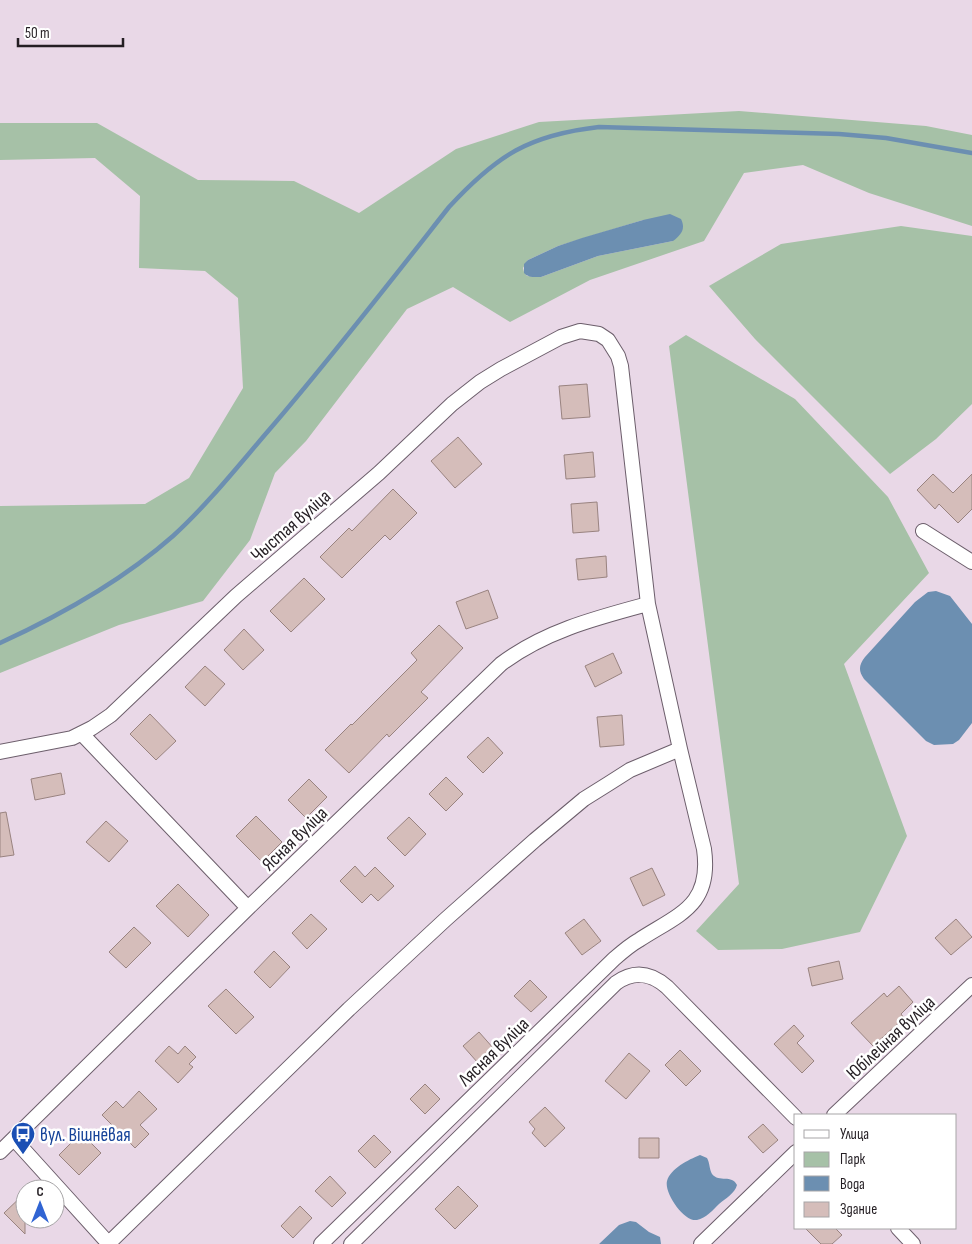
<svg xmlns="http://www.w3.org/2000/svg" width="972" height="1244" font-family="'Sofia Sans Condensed',sans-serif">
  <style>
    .green { fill: #a6c1a7; fill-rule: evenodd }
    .water { fill: #6c8fb1 }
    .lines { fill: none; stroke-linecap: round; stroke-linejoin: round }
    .stream { stroke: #6c8fb1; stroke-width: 4.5 }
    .building { fill: #d5bdba; stroke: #998380 }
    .minor-casing { stroke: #6c5e6b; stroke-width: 16 }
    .minor { stroke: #fff; stroke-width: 14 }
    .labels { text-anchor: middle; stroke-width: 5; stroke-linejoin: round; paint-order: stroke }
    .street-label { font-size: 19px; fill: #241e23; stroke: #fff }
    .transit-label { font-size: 19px; fill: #164399; stroke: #fff; text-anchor: start }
  </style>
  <rect width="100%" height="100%" fill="#e9d8e7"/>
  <path class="green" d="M739,111l187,15 46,9v91l-103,-33 -66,-28 -59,8 -40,68 -114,39 -80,42 -57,-35 -46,22 -101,132 -31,32 -25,67 -47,61 -84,24 -119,48v-167l145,-2 44,-26 54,-90 -5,-90 -33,-27 -66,-3 1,-72 -45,-38 -95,2v-37h97l101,57 96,1 65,32 97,-64 83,-27zM643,220l30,21 -75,15 -57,21 -14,-1 -3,-4 -1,-4 5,-8 30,-14z
    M901,226l71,10v168l-36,35 -46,35 -135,-135 -46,-53 72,-42z
    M686,335l109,64 93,98 41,76 -85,91 63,172 -47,96 -78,17 -64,1 -22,-19 43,-47 -70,-538z"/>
  <path class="water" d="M670,214l11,5c5,10 0,16 -8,22l-75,15 -57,21c-7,0 -12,1 -17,-4v-9l4,-4 30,-14 24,-8 61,-18z
    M936,591l14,5 22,28v99l-13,17 -6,4 -19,1 -8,-4 -62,-62c-6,-9 -5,-14 1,-22l50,-55 13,-10z
    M700,1155l7,3c3,5 2,11 5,16 7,9 20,0 25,11 -2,8 -12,14 -18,19 -6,6 -13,14 -22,16 -13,2 -33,-27 -30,-39 4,-13 21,-21 33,-26z
    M630,1221l6,1 13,10 11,5 1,7h-62l20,-19z"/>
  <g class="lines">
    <path class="stream" d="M0,643c61,-28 122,-62 173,-107 35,-32 65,-70 96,-106 62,-72 121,-148 180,-223 48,-52 80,-72 150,-80l240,7 47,4 86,15"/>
  </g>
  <path class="building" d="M587,384l3,33 -28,2 -3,-33z
    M458,437l24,27 -27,24 -24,-27z
    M593,452l2,25 -29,2 -2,-24z
    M933,474l20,19 19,-19v35l-14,14 -19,-19 -4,5 -18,-19z
    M393,489l24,24 -27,27 -5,-5 -43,43 -22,-21 29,-29 3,3z
    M597,502l2,29 -26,2 -2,-29z
    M606,556l1,21 -29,3 -2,-21z
    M304,578l21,21 -34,33 -21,-21z
    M488,590l10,28 -32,11 -10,-27z
    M439,625l24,23 -42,44 7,6 -39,39 -2,-3 -38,39 -24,-23 26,-26 1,1 65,-65 -6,-7z
    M244,629l20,21 -21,20 -19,-20z
    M613,653l9,20 -27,14 -10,-21z
    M205,666l20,18 -20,22 -20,-19z
    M150,714l26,27 -20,19 -26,-26z
    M622,715l2,30 -24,2 -3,-30z
    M488,737l15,16 -20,20 -16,-16z
    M61,773l4,21 -30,6 -4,-21z
    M446,777l17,17 -17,17 -17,-17z
    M309,779l18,18 -21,21 -18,-18z
    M6,812l8,43 -14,2v-44z
    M256,816l26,26 -20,20 -26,-26z
    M409,817l17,17 -21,22 -18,-18z
    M106,821l22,20 -19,21 -23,-20z
    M355,866l10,11 10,-10 19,19 -16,15 -7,-7 -9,9 -22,-22z
    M652,868l13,27 -22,11 -13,-28z
    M178,884l31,31 -21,22 -32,-31z
    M311,914l16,15 -20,20 -15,-16z
    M584,919l17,22 -19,14 -17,-22z
    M956,919l16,18 -21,18 -16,-17z
    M134,927l17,16 -25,25 -17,-16z
    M274,951l16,16 -20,21 -16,-16z
    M839,961l4,18 -31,7 -4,-18z
    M530,980l17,17 -16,15 -17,-16z
    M899,986l14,16 -12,12 3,4 -31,28 -22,-23 33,-30 3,4z
    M226,989l28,28 -18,17 -28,-28z
    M794,1025l10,11 -7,7 17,18 -12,12 -28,-29z
    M479,1032l15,17 -16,14 -15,-17z
    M169,1046l9,8 7,-8 11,11 -7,7 4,3 -15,16 -23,-22z
    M680,1050l21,21 -15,15 -21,-21z
    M629,1053l21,18 -24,28 -21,-18z
    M425,1084l15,15 -15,15 -15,-15z
    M139,1091l18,18 -17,16 9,9 -14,14 -33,-33 14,-14 7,7z
    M545,1107l20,21 -20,19 -13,-14 3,-4 -6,-7z
    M763,1124l15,16 -15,13 -15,-16z
    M81,1133l20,20 -22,22 -20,-20z
    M374,1135l17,17 -16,16 -17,-17z
    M639,1138h20v20h-20z
    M330,1176l16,17 -14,14 -17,-16z
    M458,1186l20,20 -23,23 -20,-20z
    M25,1193v41l-21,-21z
    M300,1206l12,12 -19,20 -12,-12z
    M805,1228h30l7,7 -10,9h-11z"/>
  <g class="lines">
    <defs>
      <path id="minor" d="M923,531l49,31
        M82,734l166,174
        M0,752l72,-14 20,-10 19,-13 125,-119 143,-123 73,-69 28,-22 21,-13 60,-32 19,-6 19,3 9,6 10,16 3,10 27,238 32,145 24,100c8,57 -25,65 -65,91 -9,5 -17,12 -25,19l-293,285
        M834,1115l138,-130
        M14,1139l95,105
        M0,1152l248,-244 253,-244c44,-33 95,-46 147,-60
        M898,1228l15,16
        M109,1243l240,-234 97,-90 89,-79 49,-41 24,-15 22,-14 50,-21
        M351,1244l265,-261c18,-13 35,-10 51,4l129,131
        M701,1244l95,-92"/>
    </defs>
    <use href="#minor" class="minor-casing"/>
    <use href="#minor" class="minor"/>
  </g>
  <defs>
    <symbol id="bus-pin" viewBox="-11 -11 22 30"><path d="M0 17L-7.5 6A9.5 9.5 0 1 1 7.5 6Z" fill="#1a4fb4" stroke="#fff"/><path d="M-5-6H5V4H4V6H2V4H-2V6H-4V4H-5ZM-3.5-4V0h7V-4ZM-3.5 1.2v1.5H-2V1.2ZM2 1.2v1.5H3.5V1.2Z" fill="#fff"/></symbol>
  </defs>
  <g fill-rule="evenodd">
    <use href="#bus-pin" x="9" y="1120" width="28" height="38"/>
  </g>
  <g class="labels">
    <g class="street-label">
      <text transform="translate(290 525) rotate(-41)" y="7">Чыстая вуліца</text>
      <text transform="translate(294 838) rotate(-44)" y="7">Ясная вуліца</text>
      <text transform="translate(890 1037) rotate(-43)" y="7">Юбілейная вуліца</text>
      <text transform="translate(493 1051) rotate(-44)" y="7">Лясная вуліца</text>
    </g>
    <g class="transit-label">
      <text x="40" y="1141">вул. Вішнёвая</text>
    </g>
  </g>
  <rect x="794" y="1114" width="162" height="115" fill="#ffffff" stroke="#a7a5a7"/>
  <rect x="804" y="1130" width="25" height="8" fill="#ffffff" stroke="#a7a5a7"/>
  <text x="840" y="1139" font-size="15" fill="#241e23">Улица</text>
  <rect x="804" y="1152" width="25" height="15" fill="#a6c1a7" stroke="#a7a5a7"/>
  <text x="840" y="1164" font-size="15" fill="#241e23">Парк</text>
  <rect x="804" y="1176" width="25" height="15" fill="#6c8fb1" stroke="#a7a5a7"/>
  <text x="840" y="1189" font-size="15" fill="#241e23">Вода</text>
  <rect x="804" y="1202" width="25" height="15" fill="#d5bdba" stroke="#a7a5a7"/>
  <text x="840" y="1214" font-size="15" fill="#241e23">Здание</text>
  <g transform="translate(40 1204)"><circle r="24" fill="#ffffff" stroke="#a7a5a7"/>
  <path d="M0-4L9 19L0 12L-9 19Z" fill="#3064d3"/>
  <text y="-8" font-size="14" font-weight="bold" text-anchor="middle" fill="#241e23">С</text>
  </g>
  <path d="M18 38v8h105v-8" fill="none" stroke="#241e23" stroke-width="2.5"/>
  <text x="25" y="38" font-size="15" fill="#241e23" stroke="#ffffff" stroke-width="4" paint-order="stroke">50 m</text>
</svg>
